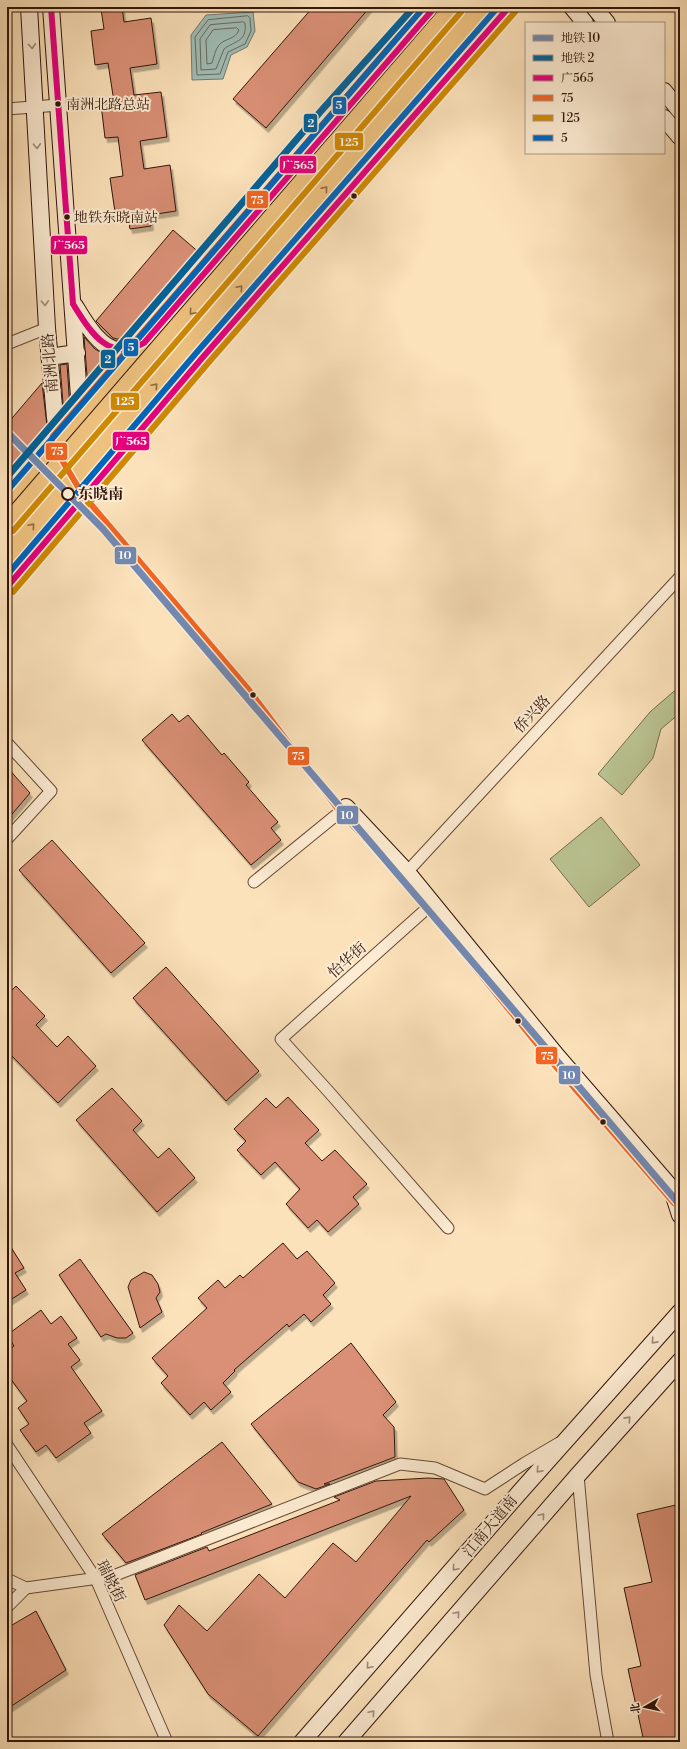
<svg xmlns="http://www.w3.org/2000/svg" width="687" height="1749" font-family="'Libre Bodoni','Noto Serif SC',serif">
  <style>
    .green { fill: #bbc493; stroke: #766d4e }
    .water { fill: #a0bdb6; stroke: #747a71 }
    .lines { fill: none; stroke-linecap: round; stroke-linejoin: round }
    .shore { stroke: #686a60; stroke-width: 1 }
    .building { fill: #da9076; stroke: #31160a; filter: url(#shadow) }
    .street-casing { stroke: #644936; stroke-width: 13 }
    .secondary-casing { stroke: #31160a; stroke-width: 18 }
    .primary-casing { stroke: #31160a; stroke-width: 19 }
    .street { stroke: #fdecd3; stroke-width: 11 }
    .secondary { stroke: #fdecd3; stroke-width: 16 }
    .primary { stroke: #eec17e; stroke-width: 17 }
    .highway-bridge-casing { stroke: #31160a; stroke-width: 22; stroke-linecap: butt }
    .highway-bridge { stroke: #eec17e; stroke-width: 20 }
    .bus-1-casing { stroke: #fdecd3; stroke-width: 9 }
    .bus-2-casing { stroke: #fdecd3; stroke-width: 9 }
    .bus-3-casing { stroke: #fdecd3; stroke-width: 9 }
    .bus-4-casing { stroke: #fdecd3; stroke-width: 9 }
    .bus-1 { stroke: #e5007d; stroke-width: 6 }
    .bus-2 { stroke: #f26522; stroke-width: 6 }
    .bus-3 { stroke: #cf8902; stroke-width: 6 }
    .bus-4 { stroke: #0065bd; stroke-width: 6 }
    .metro-1-casing { stroke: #fdecd3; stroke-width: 10 }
    .metro-2-casing { stroke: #fdecd3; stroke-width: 10 }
    .metro-1 { stroke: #7389b2; stroke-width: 7 }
    .metro-2 { stroke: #00629b; stroke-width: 7 }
    .oneway { stroke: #a18c79 }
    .oneway2 { stroke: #906c44 }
    .bus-dot { fill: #31160a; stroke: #fdecd3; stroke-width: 1.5 }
    .stop-dot { fill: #fdecd3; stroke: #31160a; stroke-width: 2 }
    .labels { text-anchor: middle; stroke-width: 4; stroke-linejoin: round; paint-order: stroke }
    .bus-label { font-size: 14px; fill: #31160a; stroke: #fdecd3; text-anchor: start }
    .street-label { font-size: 15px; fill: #31160a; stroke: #fdecd3 }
    .stop-label { font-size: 15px; font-weight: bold; fill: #31160a; stroke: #fdecd3; text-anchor: start }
    .line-badge { stroke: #fdecd3; stroke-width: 1.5 }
    .badge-label { font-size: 11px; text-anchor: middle; font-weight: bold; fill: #fff }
  </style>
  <defs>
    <filter id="shadow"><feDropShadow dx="2.5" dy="4.5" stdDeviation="0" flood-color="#0004"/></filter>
  </defs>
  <rect width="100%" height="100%" fill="#fce2bb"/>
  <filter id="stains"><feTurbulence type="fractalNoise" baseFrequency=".005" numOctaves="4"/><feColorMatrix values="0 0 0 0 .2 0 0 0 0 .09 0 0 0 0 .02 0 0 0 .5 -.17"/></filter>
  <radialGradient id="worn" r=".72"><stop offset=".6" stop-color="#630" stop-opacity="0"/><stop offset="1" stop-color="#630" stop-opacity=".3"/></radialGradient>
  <path class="green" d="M680,686v27l-19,16 -8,29 -31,37 -24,-21 52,-62z
    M601,817l39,48 -51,42 -39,-48z"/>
  <path class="water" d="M253,12l2,19 -8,16 -16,8 -8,24 -31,1 -1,-45 15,-20z"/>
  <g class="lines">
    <path class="shore" d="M248,16l2,2 1,13 -6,13 -17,8 -8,22 -23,1 -2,-38 13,-17z
      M243,22l2,1c2,19 -9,17 -21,26l-8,20 -15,1 -1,-31 10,-14z
      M237,28l2,2c-4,10 -14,8 -20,15 -4,5 -5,12 -7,18l-5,1 -1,-24 7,-10z"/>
  </g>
  <path class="building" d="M115,7h7l2,15 27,-4 6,46 -27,4 4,27 27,-3 6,45 -27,4 4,28 26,-4 6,46 -26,4 1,11 -21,3 -3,-18 -12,1 -5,-34 13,-2 -5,-39 -13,1 -4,-34 13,-2 -6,-39 -13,2 -4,-34 13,-2 -3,-20z
    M313,7h57l-104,121 -33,-29z
    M173,230l29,25 -71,83 -9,2 -9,-2 -17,-17z
    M84,337l11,12 18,10 -25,29z
    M67,364l3,45 -6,7 -4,-51z
    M42,383l6,51 -41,49v-59z
    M172,714l7,8 9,-7 34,40 2,-2 25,29 -3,3 32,37 -7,6 10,12 -30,25 -109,-125z
    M7,767l23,26 -23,27z
    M52,840l93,103 -34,30 -92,-103z
    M166,967l93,104 -33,30 -93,-103z
    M16,986l29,30 -9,9 21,22 11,-11 28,30 -38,37 -51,-52v-56z
    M112,1088l30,33 -9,9 25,28 11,-10 26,30 -38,34 -81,-92z
    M288,1097l31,33 -14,13 17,18 13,-11 32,34 -14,13 6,7 -31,28 -11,-12 -9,8 -22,-24 14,-15 -25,-27 -14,13 -24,-25 9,-9 -12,-12 32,-31 10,10z
    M7,1241l17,27 -9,5 11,17 -19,12z
    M283,1243l14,16 10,-8 28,32 -12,12 8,9 -20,18 -7,-8 -15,13 -2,-3 -53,46 1,1 -12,12 8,9 -20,18 -7,-8 -14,13 -29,-32 7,-7 -16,-18 55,-50 -9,-10 20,-18 7,8 15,-13 3,3z
    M80,1259l53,74 -7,5h-9l-11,-4 -5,3 -42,-62z
    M144,1272l8,3 6,9 2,8 -4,6 6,14 -22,16 -12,-41 3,-7z
    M41,1310l10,14 10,-8 16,22 -9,6 12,16 -9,7 31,44 -18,12 7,10 -35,25 -10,-13 -10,7 -16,-22 9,-6 -11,-16 9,-7 -20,-27v-23l7,-5 -7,-11z
    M351,1343l45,59 -13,13 11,12 1,30 -71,27h6l-14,5 -18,-7 -47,-58z
    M222,1442l50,62 -71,29 1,1 -76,29 -24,-29z
    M428,1478l16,1 20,31 -35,32 -2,-2 -169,196 -50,-42 -44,-69 15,-20 28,26 52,-57 26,24 48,-55 23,19 55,-66 -266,104 -10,-25 72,-28 2,4 131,-51 -6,-3 42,-16z
    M680,1504v238h-36l-16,-73 13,-3 -17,-78 28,-6 -15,-68z
    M36,1611l30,59 -59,39v-81z"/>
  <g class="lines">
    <defs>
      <path id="street" d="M7,109l52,-4
        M7,344l40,-16
        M7,743l44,48 -44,48
        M407,872l273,-295
        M254,882l92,-75
        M433,903l-152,136 48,53 119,136
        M7,1445l89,134 71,163
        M578,1475l18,200 12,67
        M7,1579l19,9 87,-12 287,-112 35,4 50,21 40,-26 34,-20
        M7,1607l19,-19"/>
      <path id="secondary" d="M29,7l18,321 8,90 4,23 30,49
        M51,7l30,418
        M572,7l13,16
        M594,7l13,16
        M664,91l16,20
        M664,118l16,19
        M75,306c9,15 27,47 48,44 7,-1 14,-4 21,-7
        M49,357l28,-4
        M346,807l61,65 150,184 123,142
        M672,1190l8,25
        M302,1742l217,-249 161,-181
        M346,1742l232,-267 102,-114"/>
      <path id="primary" d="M7,503l52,-62 376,-434
        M7,587l196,-230 306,-350"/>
    </defs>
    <use href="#street" class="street-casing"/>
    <use href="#secondary" class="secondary-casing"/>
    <use href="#primary" class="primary-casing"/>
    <use href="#street" class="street"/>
    <use href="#secondary" class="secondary"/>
    <use href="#primary" class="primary"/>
    <defs>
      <path id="highway-bridge" d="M7,526l448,-519
        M7,555l475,-548"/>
    </defs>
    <use href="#highway-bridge" class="highway-bridge-casing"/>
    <use href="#highway-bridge" class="highway-bridge"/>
    <defs>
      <path id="bus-1" d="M51,7l22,297c17,27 35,59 71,39l291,-336
        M7,587l196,-230 306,-350"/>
      <path id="bus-2" d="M424,7l-371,429 -2,6 32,53 166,195 91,122 61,65 150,184 123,142"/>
      <path id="bus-3" d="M13,531l448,-519
        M13,592l196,-230 306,-350"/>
      <path id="bus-4" d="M7,491l417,-484
        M7,575l190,-223 301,-345"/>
    </defs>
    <use href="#bus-1" class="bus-1-casing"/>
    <use href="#bus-2" class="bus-2-casing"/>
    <use href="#bus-3" class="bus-3-casing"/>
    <use href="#bus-4" class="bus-4-casing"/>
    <use href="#bus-1" class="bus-1"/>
    <use href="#bus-2" class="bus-2"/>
    <use href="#bus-3" class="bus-3"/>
    <use href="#bus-4" class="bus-4"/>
    <defs>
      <path id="metro-1" d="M7,432l96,97 577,676"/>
      <path id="metro-2" d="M7,477l314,-366 93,-104"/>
    </defs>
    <use href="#metro-1" class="metro-1-casing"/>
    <use href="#metro-2" class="metro-2-casing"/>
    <use href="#metro-1" class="metro-1"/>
    <use href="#metro-2" class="metro-2"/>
  </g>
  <defs><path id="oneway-chevron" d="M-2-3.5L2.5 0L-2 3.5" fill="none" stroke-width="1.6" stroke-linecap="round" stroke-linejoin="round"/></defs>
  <g class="oneway">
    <use href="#oneway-chevron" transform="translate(32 46) rotate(86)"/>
    <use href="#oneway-chevron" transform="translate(37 146) rotate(87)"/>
    <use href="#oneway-chevron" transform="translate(45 303) rotate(87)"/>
    <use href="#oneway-chevron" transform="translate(654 1341) rotate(132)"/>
    <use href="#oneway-chevron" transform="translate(628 1419) rotate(-48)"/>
    <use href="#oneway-chevron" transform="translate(539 1470) rotate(132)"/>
    <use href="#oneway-chevron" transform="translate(542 1516) rotate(-49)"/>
    <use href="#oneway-chevron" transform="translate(455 1568) rotate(131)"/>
    <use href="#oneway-chevron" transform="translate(457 1614) rotate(-49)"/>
    <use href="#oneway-chevron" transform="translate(369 1666) rotate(131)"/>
    <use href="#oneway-chevron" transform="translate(372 1713) rotate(-49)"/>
  </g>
  <g class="oneway2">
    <use href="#oneway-chevron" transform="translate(325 189) rotate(-49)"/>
    <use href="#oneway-chevron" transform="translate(240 288) rotate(-49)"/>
    <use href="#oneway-chevron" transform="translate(192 312) rotate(131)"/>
    <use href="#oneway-chevron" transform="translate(155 386) rotate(-49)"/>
    <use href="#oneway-chevron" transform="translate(32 526) rotate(-49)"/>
  </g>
  <g class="bus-dot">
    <circle cx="58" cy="104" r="3.5"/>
    <circle cx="354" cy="196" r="3.5"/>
    <circle cx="67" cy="217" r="3.5"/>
    <circle cx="253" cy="695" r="3.5"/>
    <circle cx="518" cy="1021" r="3.5"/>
    <circle cx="603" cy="1122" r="3.5"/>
  </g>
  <circle class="stop-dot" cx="68" cy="494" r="6"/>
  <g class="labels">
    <g class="bus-label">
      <text x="66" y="109">南洲北路总站</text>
      <text x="74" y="222">地铁东晓南站</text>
    </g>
    <g class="street-label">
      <text transform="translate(50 363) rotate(-95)" y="5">南洲北路</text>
      <text transform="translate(532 714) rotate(-47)" y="5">侨兴路</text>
      <text transform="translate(347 960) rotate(-42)" y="5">怡华街</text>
      <text transform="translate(490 1526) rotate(-50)" y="5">江南大道南</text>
      <text transform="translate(111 1581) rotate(63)" y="5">瑞晓街</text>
    </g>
    <g class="stop-label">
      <text x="78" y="499">东晓南</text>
    </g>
  </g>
  <g class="line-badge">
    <rect x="332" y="96" width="15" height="19" rx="4" fill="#0065bd"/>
    <rect x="303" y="113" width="15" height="20" rx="4" fill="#00629b"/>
    <rect x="334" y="132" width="30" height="19" rx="4" fill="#cf8902"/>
    <rect x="279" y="155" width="38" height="19" rx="4" fill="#e5007d"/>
    <rect x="246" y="190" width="23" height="19" rx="4" fill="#f26522"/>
    <rect x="50" y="235" width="38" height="20" rx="4" fill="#e5007d"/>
    <rect x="123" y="338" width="16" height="19" rx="4" fill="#0065bd"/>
    <rect x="100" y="349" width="16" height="20" rx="4" fill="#00629b"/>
    <rect x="110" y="392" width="30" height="19" rx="4" fill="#cf8902"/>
    <rect x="112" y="431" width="38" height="20" rx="4" fill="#e5007d"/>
    <rect x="45" y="442" width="23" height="19" rx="4" fill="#f26522"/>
    <rect x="114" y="546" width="23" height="19" rx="4" fill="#7389b2"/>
    <rect x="287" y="746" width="23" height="20" rx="4" fill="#f26522"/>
    <rect x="336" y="805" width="23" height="20" rx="4" fill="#7389b2"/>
    <rect x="535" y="1046" width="23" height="19" rx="4" fill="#f26522"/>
    <rect x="558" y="1065" width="23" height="20" rx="4" fill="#7389b2"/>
  </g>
  <g class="badge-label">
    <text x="339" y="109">5</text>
    <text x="311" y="127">2</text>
    <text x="349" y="146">125</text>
    <text x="298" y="169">广565</text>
    <text x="257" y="204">75</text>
    <text x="69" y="249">广565</text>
    <text x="131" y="351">5</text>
    <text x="108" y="363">2</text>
    <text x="125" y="405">125</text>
    <text x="131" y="445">广565</text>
    <text x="57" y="455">75</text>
    <text x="125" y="559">10</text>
    <text x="298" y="760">75</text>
    <text x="347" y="819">10</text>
    <text x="547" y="1060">75</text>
    <text x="569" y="1079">10</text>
  </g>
  <rect width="687" height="1749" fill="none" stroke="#fce2bb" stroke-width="24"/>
  <rect x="8" y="8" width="671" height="1733" fill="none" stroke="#31160a" stroke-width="2"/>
  <rect x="12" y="12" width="663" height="1725" fill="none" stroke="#31160a"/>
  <rect x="525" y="22" width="140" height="132" fill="#fdecd3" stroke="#ab9683"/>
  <rect x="533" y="35" width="20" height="6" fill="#7389b2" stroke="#ab9683"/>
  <text x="561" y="42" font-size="12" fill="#31160a">地铁 10</text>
  <rect x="533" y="55" width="20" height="6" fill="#00629b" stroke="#ab9683"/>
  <text x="561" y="62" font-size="12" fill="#31160a">地铁 2</text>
  <rect x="533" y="75" width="20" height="6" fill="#e5007d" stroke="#ab9683"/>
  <text x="561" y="82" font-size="12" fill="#31160a">广565</text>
  <rect x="533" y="95" width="20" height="6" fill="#f26522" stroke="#ab9683"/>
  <text x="561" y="102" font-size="12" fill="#31160a">75</text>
  <rect x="533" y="115" width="20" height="6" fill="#cf8902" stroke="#ab9683"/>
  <text x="561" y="122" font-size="12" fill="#31160a">125</text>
  <rect x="533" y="135" width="20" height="6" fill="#0065bd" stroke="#ab9683"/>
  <text x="561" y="142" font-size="12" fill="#31160a">5</text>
  <g transform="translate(645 1707) rotate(261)" stroke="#fdecd3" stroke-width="3" paint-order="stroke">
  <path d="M0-3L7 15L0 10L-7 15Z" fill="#31160a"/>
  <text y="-6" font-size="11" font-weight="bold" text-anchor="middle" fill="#31160a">北</text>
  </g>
  <rect width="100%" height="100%" filter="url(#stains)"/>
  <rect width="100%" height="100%" fill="url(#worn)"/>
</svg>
